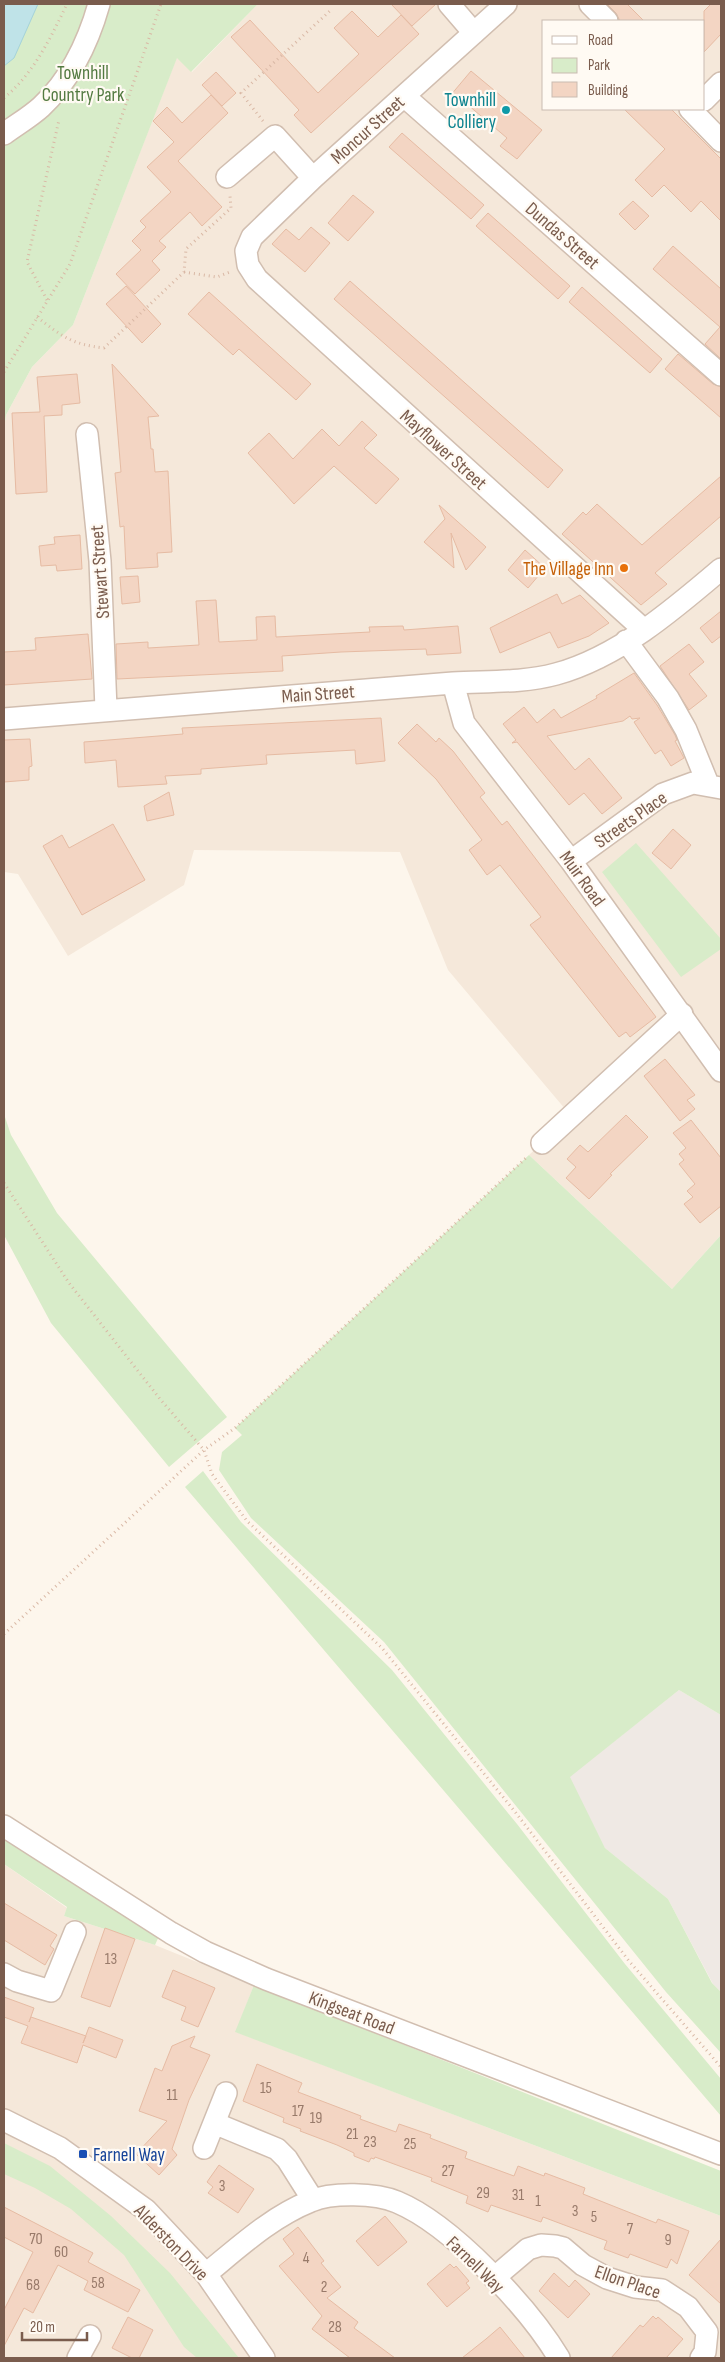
<svg xmlns="http://www.w3.org/2000/svg" width="725" height="2362" font-family="'Sofia Sans Condensed',sans-serif">
  <style>
    .residential { fill: #f5e8da; fill-rule: evenodd }
    .industrial { fill: #efe9e4 }
    .green { fill: #d8ecc9 }
    .water { fill: #bfe3e8; stroke: #a5d3da }
    .building { fill: #f3d5c3; stroke: #e6bba3 }
    .lines { fill: none; stroke-linecap: round; stroke-linejoin: round }
    .minor-casing { stroke: #d1beb0; stroke-width: 24 }
    .path { stroke: #d9b8a5; stroke-width: 3; stroke-dasharray: 1 4; stroke-linecap: butt }
    .minor { stroke: #fff; stroke-width: 21 }
    .culture-dot { fill: #0f9aa8; stroke: #fffaf3; stroke-width: 2 }
    .food-dot { fill: #e8710a; stroke: #fffaf3; stroke-width: 2 }
    .transit-dot { fill: #1a4fb4; stroke: #fffaf3; stroke-width: 2 }
    .labels { text-anchor: middle; stroke-width: 4.5; stroke-linejoin: round; paint-order: stroke }
    .number-label { font-size: 16px; fill: #987a6a }
    .park-label { font-size: 19px; fill: #537a41; stroke: #fffaf3 }
    .culture-label { font-size: 19px; fill: #0d838f; stroke: #fffaf3; text-anchor: end }
    .street-label { font-size: 19px; fill: #7a5c4d; stroke: #fffaf3 }
    .food-label { font-size: 19px; fill: #c56008; stroke: #fffaf3; text-anchor: end }
    .transit-label { font-size: 19px; fill: #164399; stroke: #fffaf3; text-anchor: start }
  </style>
  <rect width="100%" height="100%" fill="#fdf6ec"/>
  <path class="residential" d="M258,4h463v1231l-49,54 -143,-134 42,-39 -123,-146 -48,-118 -206,-2 -10,35 -116,71 -50,-82 -14,-2v-443l2,-14 26,-48 41,-42 104,-268 15,15zM544,21h160v88h-160z
    M4,1864l63,44 -3,8 91,29 99,40 -18,47 485,184v142h-717z"/>
  <path class="industrial" d="M679,1690l42,25v277l-8,-8 -45,-85 -63,-51 -36,-71z"/>
  <path class="green" d="M4,4h254l-67,68 -14,-14 -104,267 -41,42 -26,48 -2,14z
    M636,843l85,96v10l-40,28 -79,-105z
    M4,1114l7,21 46,78 170,204 -58,50 -118,-144 -47,-88z
    M529,1155l143,134 49,-54v480l-42,-25 -109,87 35,71 63,51 44,84 9,9v61l-55,-61 -282,-350 -133,-124 -32,-48 3,-18 20,-17 -7,-7z
    M203,1471l38,51 151,148 125,154 108,140 96,115v37l-536,-629z
    M4,1835l155,101 -4,9 -91,-29 3,-9 -63,-43z
    M254,1985l467,186v45l-486,-184z
    M4,2143l46,23 61,50 59,57 69,85h-42l-13,-11 -60,-92 -53,-46 -36,-21 -31,-14z"/>
  <path class="water" d="M4,4h34l-24,54 -10,8z"/>
  <path class="building" d="M391,4h45l-24,22z
    M607,4h20l17,17h-24l-4,-8z
    M711,4h10v30l-17,18v-41z
    M352,11l26,26 23,-22 18,19 -108,99 -17,-18 5,-5 -68,-73 19,-17 68,73 41,-39 -25,-26z
    M471,71l71,59 -25,29 -17,-13 7,-8 -39,-33 -3,3 -15,-12z
    M216,72l20,21 -14,13 -20,-21z
    M211,95l17,18 -50,48 44,46 -20,19 -12,-14 -31,29 7,6 -14,14 8,9 -25,24 -19,-20 25,-24 -9,-9 14,-14 -6,-6 31,-29 -24,-25 27,-25 -21,-21 14,-14 15,16z
    M624,109h47l50,50v62l-20,-20 -10,11 -27,-27 -12,12 -17,-17 30,-31z
    M402,133l82,72 -13,14 -82,-72z
    M353,195l21,17 -26,29 -20,-18z
    M633,201l16,15 -14,14 -16,-16z
    M488,213l82,73 -12,13 -82,-73z
    M311,227l19,16 -25,29 -33,-28 14,-15 13,11z
    M673,246l48,43v70l-16,-15 15,-17 -67,-58z
    M350,281l213,189 -15,18 -214,-189z
    M126,286l35,38 -19,19 -36,-39z
    M582,287l80,72 -12,14 -81,-71z
    M209,292l102,92 -15,16 -57,-51 -6,6 -45,-41z
    M678,354l35,30 8,3v31l-56,-49z
    M112,364l47,52 -11,1 3,32h2l2,23 13,-1 4,81 -15,1 1,14 -32,2 -2,-43 -4,1 -5,-54 6,-1z
    M77,374l3,29 -18,2v10l-18,1 3,76 -31,2 -4,-81 28,-1 -3,-35z
    M362,421l15,14 -13,13 35,31 -23,25 -42,-38 -40,38 -46,-51 21,-20 24,26 29,-30 17,17z
    M721,476v40l-66,57 12,11 -26,21 -79,-71 21,-22 3,3 11,-11 45,41z
    M439,505l47,42 -20,23 -15,-37 3,35 -30,-26 21,-23z
    M80,535l2,34 -25,2 -1,-6 -15,1 -2,-20 16,-2 -1,-7z
    M525,550l20,18 -17,20 -20,-18z
    M138,576l2,26 -18,2 -2,-27z
    M557,594l5,10 18,-9 29,28 -20,13 -31,12 -8,-16 -50,21 -10,-25z
    M216,600l3,42 38,-2 -1,-23 19,-1 1,21 94,-5 -1,-5 34,-1 1,4 54,-4 3,27 -34,2 -1,-6 -85,3 -59,4 1,15 -166,8 -1,-35 32,-2v6l51,-3 -3,-44z
    M721,611v25l-9,7 -12,-15z
    M88,634l4,45 -88,6v-33l32,-2 -1,-12z
    M689,644l15,18 -15,12 18,22 -18,14 -29,-44z
    M634,673l23,32 18,30 2,5 -2,1 9,17 -13,8 -10,-16 -6,4 -21,-32 6,-4 -8,1 -2,-3 -7,5 -76,15 28,34 14,-12 33,40 -20,16 -18,-21 -15,12 -52,-63 -5,1 4,-3 -13,-16 21,-17 13,16 17,-14 7,9 36,-20 -1,-2z
    M381,718l4,43 -29,3 -1,-14 -89,5 1,9 -66,5v5l-36,2 2,8 -49,3 -2,-27 -31,3 -1,-21 99,-8 -1,-6z
    M417,724l19,18 3,-4 14,13 32,42 -5,4 22,28 5,-4 149,196 -26,20 -4,-5 -7,5 -89,-112 11,-8 -41,-52 -13,10 -18,-25 13,-10 -46,-61 -38,-36z
    M30,739l2,27 -3,1v13l-25,2v-42z
    M169,792l5,23 -27,6 -3,-15z
    M113,824l32,56 -63,35 -39,-69 19,-11 7,13z
    M673,829l18,16 -20,24 -19,-16z
    M665,1059l30,36 -8,5 8,9 -15,12 -36,-45z
    M626,1115l22,22 -38,37 2,1 -23,24 -23,-21 10,-11 -9,-8 13,-14 8,7z
    M691,1120l30,38v48l-21,17 -16,-19 9,-7 -6,-6 8,-7 -16,-20 5,-4 -5,-6 7,-6 -13,-15z
    M4,1903l53,32 -7,11 4,3 -9,16 -41,-25z
    M105,1928l30,11 -25,68 -29,-10z
    M173,1970l42,18 -17,39 -17,-7 5,-13 -24,-10z
    M4,1997l30,11 -5,14 2,-5 55,19 -3,7 6,-16 34,13 -7,18 -33,-13 -6,18 -56,-20 7,-17 -24,-9z
    M195,2036l-5,11 20,8 -21,45 -17,49 5,6 -18,20 -23,-21 31,-33 -28,-10 16,-43 7,3 10,-25z
    M257,2064l45,19 -4,9 63,24 -1,3 36,13 3,-8 32,11 -1,3 37,14 -2,6 49,18 4,-10 26,10 1,-3 40,15 -2,6 25,10 48,19 2,-4 31,12 -12,33 -6,-5 -4,9 -37,-14 -2,4 -24,-9 3,-8 -64,-24 -2,5 -50,-17 -3,7 -22,-9 2,-7 -37,-15 1,-3 -57,-21 -1,2 -3,-1 -2,4 -15,-6v-3l-17,-8 -37,-14 1,-2 -18,-7 1,-4 -41,-17z
    M219,2165l35,24 -16,24 -30,-20 5,-6 -6,-5z
    M4,2207l89,46 -5,9 52,28 -12,22 -44,-22 4,-9 -30,-16 -25,48 -9,-5 -20,38v-36l29,-58 -29,-15z
    M385,2216l22,26 -29,24 -22,-25z
    M298,2227l26,34 -3,2 20,24 -14,11 31,24 -4,6 41,30h-45l-38,-29 10,-13 -43,-50 15,-12 -11,-15z
    M721,2239v65l-32,-29z
    M450,2264l4,4 2,-2 13,15 -3,2 4,5 -23,19 -20,-23z
    M554,2273l15,14 6,-7 15,14 -22,24 -29,-27z
    M653,2316l3,3 2,-2 25,22 -17,19h-55l29,-33 3,2z
    M128,2317l25,13 -14,28h-7l-20,-10z
    M500,2327l25,31h-63l24,-19z"/>
  <g class="lines">
    <defs>
      <path id="minor" d="M449,4l25,29
        M506,4l-193,174 -61,59 -6,14 2,14 9,14 386,350
        M590,4l17,17
        M404,96l317,279
        M704,100l17,-17
        M690,109l31,32
        M4,134c12,-9 26,-17 37,-27 30,-28 47,-64 58,-103
        M227,177l48,-41 38,42
        M87,434l13,127 6,148
        M626,641l42,57 18,32 22,54
        M453,683l11,40 107,138 150,210
        M4,719l449,-36c34,-2 70,0 103,-9 62,-17 117,-64 165,-105
        M571,861l92,-67 30,-11 28,5
        M542,1143l140,-129
        M4,1826l167,107 34,19 61,27 455,175
        M4,1974l13,7 34,10 24,-59
        M4,2120l56,28 86,62 60,64 58,84
        M214,2123l63,26 10,10 26,41
        M204,2148l22,-55
        M206,2274c33,-27 65,-57 105,-73 21,-9 65,-8 86,1 55,23 132,106 162,156
        M494,2278l34,-29 13,-4 14,1 8,2 20,17 24,13 28,9 27,3 26,17 19,25 -2,20 -4,6
        M78,2358l12,-22"/>
    </defs>
    <use href="#minor" class="minor-casing"/>
    <path class="path" d="M4,98c30,-25 46,-59 63,-94
      M263,121l-22,-28 91,-84
      M184,272l33,5 13,-5
      M47,300l-20,-38 32,-142
      M37,317c26,20 34,27 67,31l80,-76 2,-23 45,-41 -1,-12
      M4,372l66,-108 91,-260
      M4,1183l65,100 91,116 44,51 8,24 35,47 135,127 134,165 113,148 92,106
      M4,1634l200,-184 31,-22 292,-271"/>
    <use href="#minor" class="minor"/>
  </g>
  <circle class="culture-dot" cx="506" cy="110" r="5"/>
  <circle class="food-dot" cx="624" cy="568" r="5"/>
  <rect class="transit-dot" x="78" y="2149" width="10" height="10" rx="2.5"/>
  <g class="labels">
    <g class="number-label">
      <text x="111" y="1964">13</text>
      <text x="266" y="2093">15</text>
      <text x="172" y="2100">11</text>
      <text x="298" y="2116">17</text>
      <text x="316" y="2123">19</text>
      <text x="352" y="2139">21</text>
      <text x="370" y="2147">23</text>
      <text x="410" y="2149">25</text>
      <text x="448" y="2176">27</text>
      <text x="222" y="2191">3</text>
      <text x="483" y="2198">29</text>
      <text x="518" y="2200">31</text>
      <text x="538" y="2206">1</text>
      <text x="575" y="2216">3</text>
      <text x="594" y="2222">5</text>
      <text x="630" y="2234">7</text>
      <text x="36" y="2244">70</text>
      <text x="668" y="2245">9</text>
      <text x="61" y="2257">60</text>
      <text x="306" y="2263">4</text>
      <text x="98" y="2288">58</text>
      <text x="33" y="2290">68</text>
      <text x="324" y="2292">2</text>
      <text x="335" y="2332">28</text>
    </g>
    <g class="park-label">
      <text x="83" y="79">Townhill<tspan x="83" dy="22">Country Park</tspan></text>
    </g>
    <g class="culture-label">
      <text x="496" y="106">Townhill<tspan x="496" dy="22">Colliery</tspan></text>
    </g>
    <g class="street-label">
      <text transform="translate(367 129) rotate(-42)" y="7">Moncur Street</text>
      <text transform="translate(563 235) rotate(41)" y="7">Dundas Street</text>
      <text transform="translate(444 449) rotate(42)" y="7">Mayflower Street</text>
      <text transform="translate(99 572) rotate(-94)" y="7">Stewart Street</text>
      <text transform="translate(318 693) rotate(-4)" y="7">Main Street</text>
      <text transform="translate(630 819) rotate(-35)" y="7">Streets Place</text>
      <text transform="translate(583 878) rotate(54)" y="7">Muir Road</text>
      <text transform="translate(352 2012) rotate(21)" y="7">Kingseat Road</text>
      <text transform="translate(172 2242) rotate(46)" y="7">Alderston Drive</text>
      <text transform="translate(476 2264) rotate(44)" y="7">Farnell Way</text>
      <text transform="translate(628 2281) rotate(19)" y="7">Ellon Place</text>
    </g>
    <g class="food-label">
      <text x="614" y="575">The Village Inn</text>
    </g>
    <g class="transit-label">
      <text x="93" y="2161">Farnell Way</text>
    </g>
  </g>
  <rect width="725" height="2362" fill="none" stroke="#7a5c4d" stroke-width="10"/>
  <rect x="542" y="20" width="162" height="90" fill="#fffaf3" stroke="#cabbb1"/>
  <rect x="552" y="36" width="25" height="8" fill="#ffffff" stroke="#cabbb1"/>
  <text x="588" y="45" font-size="15" fill="#7a5c4d">Road</text>
  <rect x="552" y="58" width="25" height="15" fill="#d8ecc9" stroke="#cabbb1"/>
  <text x="588" y="70" font-size="15" fill="#7a5c4d">Park</text>
  <rect x="552" y="82" width="25" height="15" fill="#f3d5c3" stroke="#cabbb1"/>
  <text x="588" y="95" font-size="15" fill="#7a5c4d">Building</text>
  <path d="M22 2332v8h65v-8" fill="none" stroke="#7a5c4d" stroke-width="2.5"/>
  <text x="30" y="2332" font-size="15" fill="#7a5c4d" stroke="#fffaf3" stroke-width="4" paint-order="stroke">20 m</text>
</svg>
